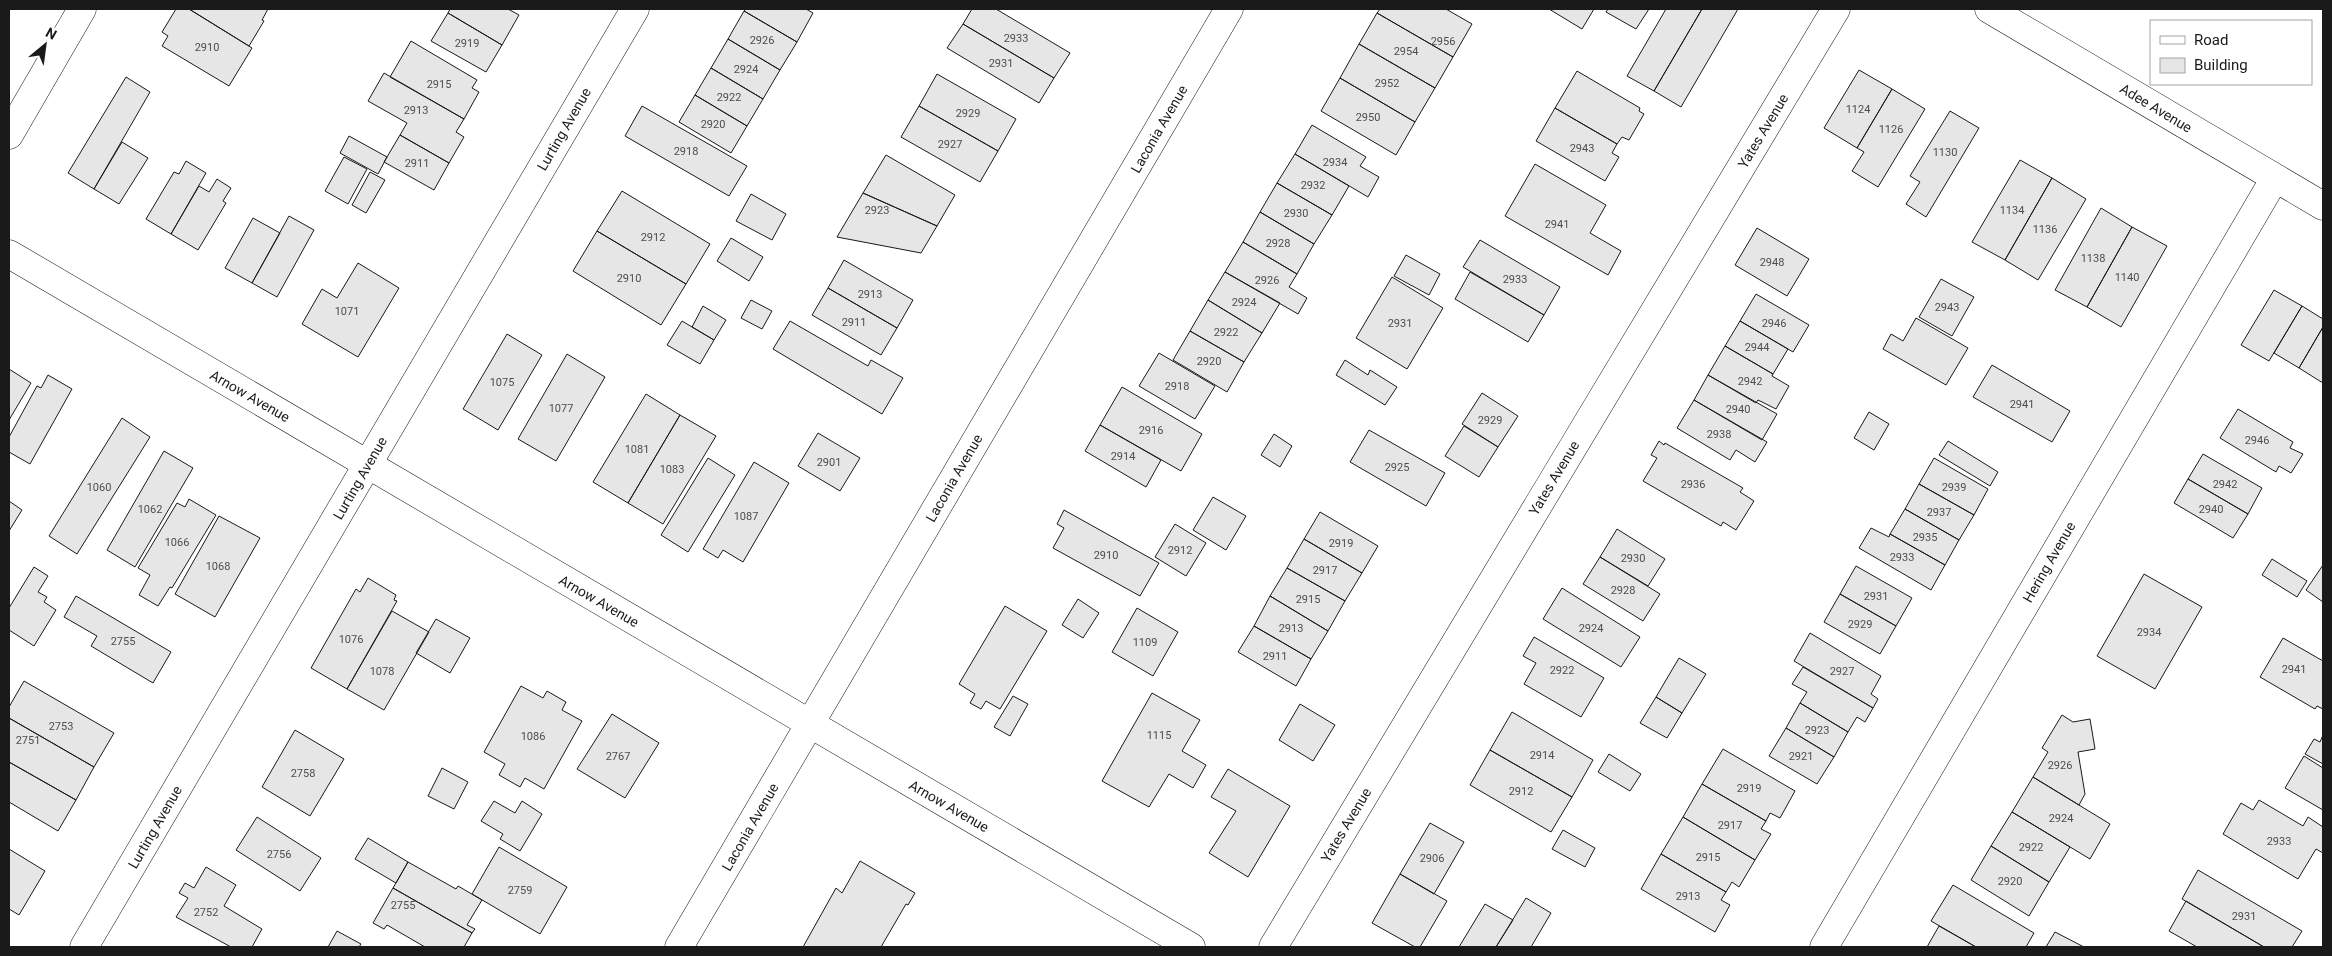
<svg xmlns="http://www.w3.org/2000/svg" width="2332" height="956" font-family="Roboto,sans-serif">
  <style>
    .building { fill: #e6e6e6; stroke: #1a1a1a }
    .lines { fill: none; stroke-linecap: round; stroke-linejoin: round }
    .street-casing { stroke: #1a1a1a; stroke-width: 29 }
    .secondary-casing { stroke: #1a1a1a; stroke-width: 29 }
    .street { stroke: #fff; stroke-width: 28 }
    .secondary { stroke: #fff; stroke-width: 28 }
    .labels { text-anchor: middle; stroke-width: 4; stroke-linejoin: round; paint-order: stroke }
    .number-label { font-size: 11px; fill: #4d4d4d }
    .street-label { font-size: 14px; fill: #1a1a1a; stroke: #fff }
  </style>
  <rect width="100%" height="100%" fill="#fff"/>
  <path class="building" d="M176,9h13l63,39 -23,38 -67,-40 6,-10 -6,-4z
    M189,9h79l-6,11 2,1 -15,25z
    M450,9h58l11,6 -17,30 -54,-32z
    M746,9h60l7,4 -16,29 -53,-31z
    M972,9h24l74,44 -16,25 -91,-54z
    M1380,9h66l26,15 -19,33 -76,-44z
    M1549,9h45l-12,20z
    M1608,9h41l-13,20 -30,-17z
    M1666,9h36l-48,82 -27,-15z
    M1702,9h36l-57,98 -27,-16z
    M744,11l53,31 -17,28 -52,-31z
    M448,13l54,32 -16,27 -55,-31z
    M1377,13l76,44 -18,31 -76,-44z
    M963,24l91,54 -15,25 -92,-55z
    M728,39l52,31 -17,29 -52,-31z
    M411,41l66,39 -5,8 7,4 -15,27 -74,-42z
    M1359,44l76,44 -20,34 -75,-44z
    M711,68l52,31 -16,27 -52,-31z
    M1859,70l33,19 -35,59 -33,-20z
    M1577,71l63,37 -1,3 5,3 -15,26 -7,-3 -5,7 -62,-36z
    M384,73l80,46 -8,13 8,5 -15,26 -49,-28 7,-12 -39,-22z
    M937,74l79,45 -18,32 -79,-45z
    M126,77l24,15 -56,97 -26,-16z
    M1340,78l75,44 -19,33 -75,-44z
    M1892,89l33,20 -47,78 -26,-16 12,-19 -7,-4z
    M695,95l52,31 -16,27 -52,-31z
    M642,106l105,60 -18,30 -104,-60z
    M919,106l79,45 -18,31 -79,-45z
    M1555,108l62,36 -5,9 7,4 -14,24 -69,-40z
    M1950,111l29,17 -53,89 -20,-13 14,-22 -10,-6z
    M1312,125l54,32 -6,9 19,11 -11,20 -73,-43z
    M400,135l49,28 -15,27 -50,-28z
    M349,136l38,21 -9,17 -38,-21z
    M122,142l26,16 -29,46 -25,-15z
    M1295,154l54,32 -17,29 -55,-32z
    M886,155l69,40 -18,31 -74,-33z
    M344,157l23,12 -19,35 -23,-13z
    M2020,160l32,18 -47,82 -33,-18z
    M186,161l20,12 -35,61 -25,-15 28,-47 5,2z
    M1535,164l71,41 -16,28 31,18 -13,24 -103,-59z
    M370,172l15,8 -19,33 -14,-8z
    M2052,178l34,21 -48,81 -33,-20z
    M217,179l14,9 -8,13 3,2 -28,47 -27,-16 28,-48 10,6z
    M1277,183l55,32 -18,29 -54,-32z
    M622,191l88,53 -24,40 -89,-53z
    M863,193l74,33 -16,27 -84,-16z
    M751,194l35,20 -14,26 -36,-19z
    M2101,208l31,19 -45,80 -32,-17z
    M1260,212l54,32 -17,30 -54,-32z
    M289,216l25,14 -37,67 -25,-14z
    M253,218l27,15 -28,50 -27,-15z
    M2132,227l35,19 -46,81 -34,-20z
    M1757,228l52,31 -22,37 -52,-31z
    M597,231l89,53 -25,41 -88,-54z
    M731,238l32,19 -14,24 -32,-20z
    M1480,240l80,47 -16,28 -81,-48z
    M1243,242l54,32 -8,13 18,11 -9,16 -73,-42z
    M1406,255l34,19 -11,21 -35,-19z
    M844,260l69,40 -16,28 -69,-40z
    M358,263l41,25 -41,69 -56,-33 20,-35 15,9z
    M1225,272l55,31 -18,30 -54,-33z
    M1470,272l74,43 -16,27 -73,-43z
    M1392,277l51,31 -36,61 -51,-31z
    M1941,279l33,18 -22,39 -33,-19z
    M828,288l69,40 -16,27 -69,-40z
    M2274,290l28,16 -33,55 -28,-16z
    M1756,294l53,31 -16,27 -53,-31z
    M751,300l21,11 -10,18 -21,-11z
    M1208,300l54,33 -18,29 -54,-31z
    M703,306l23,14 -12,20 -22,-13z
    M2302,306l21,13v8l-24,41 -25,-15z
    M1916,318l52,30 -22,37 -63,-36 8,-15 12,7z
    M682,321l32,19 -14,24 -33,-19z
    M790,321l78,45 3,-6 32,18 -21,36 -109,-65z
    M1740,321l48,28 -15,25 -48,-28z
    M2323,327v56l-24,-15z
    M1190,331l54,31 -17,30 -54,-32z
    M507,334l35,21 -44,75 -35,-21z
    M1725,346l48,28 -1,2 17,10 -13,23 -18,-9 -2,3 -48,-28z
    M1159,353l56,33 -20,33 -56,-33z
    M567,354l38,23 -49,84 -38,-22z
    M1345,360l23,15 2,-5 27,17 -12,18 -49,-30z
    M1992,365l78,46 -18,31 -79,-45z
    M9,369l22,14 -22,37z
    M48,375l24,14 -42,75 -21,-12v-15l28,-51 4,2z
    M1708,375l69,39 -15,26 -68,-40z
    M1122,387l80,47 -21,37 -81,-46z
    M1482,393l36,23 -20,31 -36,-23z
    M646,394l34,21 -52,88 -35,-21z
    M1694,400l73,42 -12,20 -19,-12 -6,10 -53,-32z
    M2238,409l55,33 -3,6 13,6 -12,19 -12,-7 -3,6 -56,-34z
    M1869,412l20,12 -15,26 -20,-12z
    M680,415l36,21 -53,88 -35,-21z
    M122,418l28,19 -73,117 -28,-18z
    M1100,425l61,35 -15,27 -61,-36z
    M1464,426l34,21 -19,30 -34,-21z
    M1369,430l76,43 -19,33 -76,-44z
    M818,433l42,25 -20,33 -42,-25z
    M1274,434l18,12 -12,21 -19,-12z
    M1659,441l5,4 1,-2 78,45 -3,4 14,9 -18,29 -13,-8 -2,4 -78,-45 14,-23 -6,-3z
    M1948,441l50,31 -8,14 -51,-31z
    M164,451l29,17 -58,99 -28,-17z
    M2203,454l59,34 -14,26 -60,-35z
    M708,458l27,17 -47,77 -27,-17z
    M1934,458l54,31 -14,26 -55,-31z
    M754,462l35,21 -46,79 -20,-12 -5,8 -15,-9z
    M2188,479l60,35 -15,24 -59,-35z
    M1919,484l55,31 -15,25 -54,-31z
    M1213,497l33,19 -20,34 -33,-20z
    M189,499l27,16 -44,73 -2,-1 -12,19 -19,-11 11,-20 -12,-7 39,-65 8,4z
    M9,501l13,9 -13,21z
    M1905,509l54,31 -14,25 -55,-31z
    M1064,510l95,53 -19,33 -87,-48 11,-20 -7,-4z
    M1320,512l58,34 -16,27 -58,-34z
    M219,516l41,22 -45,79 -40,-23z
    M1175,524l31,19 -20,33 -31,-19z
    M1871,528l18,9 1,-3 55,31 -14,25 -72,-42z
    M1617,529l48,30 -17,27 -48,-29z
    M1304,539l58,34 -17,28 -58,-33z
    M1600,557l60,37 -17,27 -60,-37z
    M2272,559l35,22 -10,16 -35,-22z
    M2323,565v37l-17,-12z
    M1856,566l56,32 -16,28 -56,-32z
    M34,567l14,9 -10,16 9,5 -3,5 12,8 -22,36 -25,-16v-22z
    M1287,568l58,33 -17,30 -58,-35z
    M2144,574l58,33 -47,82 -58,-33z
    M368,578l28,17 -2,5 3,1 -50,88 -36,-21 45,-79 4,3z
    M1562,588l78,49 -19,30 -78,-48z
    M1840,594l56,32 -16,28 -56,-32z
    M76,596l95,56 -18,31 -62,-37 6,-10 -33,-19z
    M1270,596l58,35 -17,28 -57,-33z
    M1078,599l21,14 -16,25 -21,-13z
    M1005,606l42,25 -47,78 -14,-8 -5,8 -11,-6 5,-9 -16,-10z
    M1137,608l41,24 -25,44 -41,-24z
    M392,611l37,21 -45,78 -37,-21z
    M436,619l34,19 -20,35 -34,-20z
    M1254,626l57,33 -15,27 -58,-34z
    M1810,633l71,43 -10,18 7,5 -5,9 -79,-47z
    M1534,637l70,41 -23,39 -57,-33 12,-21 -13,-7z
    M2283,638l40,23v48l-6,-3 -2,3 -55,-32z
    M1679,658l27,16 -24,39 -26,-16z
    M1803,667l70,41 -8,14 -8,-5 -9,15 -48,-29 7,-11 -15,-8z
    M24,681l90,52 -20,34 -85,-49v-11z
    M521,686l22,12 4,-7 19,11 -4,8 20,11 -38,68 -19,-11 -5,9 -21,-12 6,-11 -21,-12z
    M1152,693l48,27 -18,31 24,14 -13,23 -24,-14 -20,33 -47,-26z
    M1013,696l15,8 -18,32 -16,-9z
    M1656,697l26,16 -15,25 -27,-15z
    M1800,703l48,29 -14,25 -48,-29z
    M1300,704l35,21 -22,36 -34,-21z
    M1512,712l81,48 -21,37 -82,-47z
    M612,714l47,29 -34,55 -48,-29z
    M2062,715l11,7 17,-3 5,30 -17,3 7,42 -6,11 -46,-28 15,-25 -6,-4z
    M9,718l85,49 -18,33 -67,-38z
    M1786,728l48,29 -17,27 -48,-28z
    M295,730l49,29 -34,57 -48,-29z
    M2323,735v29l-18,-10 9,-15 6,3z
    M1723,749l72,42 -15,27 -10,-5 -4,8 -64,-37z
    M1490,750l82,47 -21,35 -81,-47z
    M1609,754l32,20 -11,17 -32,-19z
    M2304,756l19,12v42l-38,-22z
    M9,762l67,38 -18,31 -49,-29z
    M442,768l26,14 -14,27 -26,-13z
    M1228,769l62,37 -42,71 -39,-24 27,-42 -25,-14z
    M2033,777l77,47 -20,35 -78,-47z
    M1702,784l64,37 -5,8 10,5 -16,26 -72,-43z
    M2259,800l44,26 5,-9 15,10v26l-7,-4 -18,30 -75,-45 18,-31 12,7z
    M494,801l21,12 7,-12 20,13 -22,37 -20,-12 3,-5 -22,-13z
    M2012,812l58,35 -21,35 -58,-36z
    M257,817l64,41 -21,33 -64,-41z
    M1683,817l72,43 -16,27 -7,-5 -6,10 -65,-38z
    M1430,823l34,19 -30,52 -34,-20z
    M1563,830l32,18 -10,19 -33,-18z
    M368,838l40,24 -12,21 -41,-24z
    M1991,846l58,36 -20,34 -58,-36z
    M499,847l68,40 -27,47 -68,-40z
    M9,849l36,22 -26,44 -10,-6z
    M1661,854l65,38 -5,8 9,5 -15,27 -74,-43z
    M860,861l55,32 -7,12 -2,-1 -25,43h-78l33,-59 6,5z
    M408,862l48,27 2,-3 24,14 -15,25 8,4 -3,4 -79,-45z
    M206,867l30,18 -12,21 38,23 -10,18h-21l-55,-30 12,-19 -9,-5 6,-10 9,5z
    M2198,870l104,61 -10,16h-28l-82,-48z
    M1400,874l47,27 -27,46h-5l-43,-24z
    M1953,885l81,48 -8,14h-50l-45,-26z
    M393,888l79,45 -8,14h-39l-38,-22 -3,4 -11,-6z
    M1526,898l25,15 -20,34h-35z
    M2186,901l78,46h-67l-28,-16z
    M1485,904l28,16 -17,27h-37z
    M1939,926l37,21h-49z
    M337,931l24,13 -2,3h-31z
    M2055,932l29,15h-38z"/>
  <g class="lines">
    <defs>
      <path id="street" d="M1989,9l334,197
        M9,135l73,-126
        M9,254l1182,693
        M84,947l551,-938
        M1273,947l563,-938
        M1824,947l451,-769"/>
      <path id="secondary" d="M679,947l550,-938"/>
    </defs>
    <use href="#street" class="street-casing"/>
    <use href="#secondary" class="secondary-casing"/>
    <use href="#street" class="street"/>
    <use href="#secondary" class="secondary"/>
  </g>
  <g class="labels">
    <g class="number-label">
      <text x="1016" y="42">2933</text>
      <text x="762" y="44">2926</text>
      <text x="1443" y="45">2956</text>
      <text x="467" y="47">2919</text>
      <text x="207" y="51">2910</text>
      <text x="1406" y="55">2954</text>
      <text x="1001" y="67">2931</text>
      <text x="746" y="73">2924</text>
      <text x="1387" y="87">2952</text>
      <text x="439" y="88">2915</text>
      <text x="729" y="101">2922</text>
      <text x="1858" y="113">1124</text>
      <text x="416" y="114">2913</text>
      <text x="968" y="117">2929</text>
      <text x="1368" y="121">2950</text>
      <text x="713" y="128">2920</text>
      <text x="1891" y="133">1126</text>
      <text x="950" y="148">2927</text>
      <text x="1582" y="152">2943</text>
      <text x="686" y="155">2918</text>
      <text x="1945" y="156">1130</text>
      <text x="1335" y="166">2934</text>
      <text x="417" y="167">2911</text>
      <text x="1313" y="189">2932</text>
      <text x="877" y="214">2923</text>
      <text x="2012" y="214">1134</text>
      <text x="1296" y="217">2930</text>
      <text x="1557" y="228">2941</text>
      <text x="2045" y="233">1136</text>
      <text x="653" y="241">2912</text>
      <text x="1278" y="247">2928</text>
      <text x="2093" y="262">1138</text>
      <text x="1772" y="266">2948</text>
      <text x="2127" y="281">1140</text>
      <text x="629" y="282">2910</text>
      <text x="1515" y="283">2933</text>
      <text x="1267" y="284">2926</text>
      <text x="870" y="298">2913</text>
      <text x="1244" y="306">2924</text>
      <text x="1947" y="311">2943</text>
      <text x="347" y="315">1071</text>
      <text x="854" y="326">2911</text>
      <text x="1400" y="327">2931</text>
      <text x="1774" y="327">2946</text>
      <text x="1226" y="336">2922</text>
      <text x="1757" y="351">2944</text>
      <text x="1209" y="365">2920</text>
      <text x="1750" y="385">2942</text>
      <text x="502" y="386">1075</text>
      <text x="1177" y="390">2918</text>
      <text x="2022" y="408">2941</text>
      <text x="561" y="412">1077</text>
      <text x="1738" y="413">2940</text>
      <text x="1490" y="424">2929</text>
      <text x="1151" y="434">2916</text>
      <text x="1719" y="438">2938</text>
      <text x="2257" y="444">2946</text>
      <text x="637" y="453">1081</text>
      <text x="1123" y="460">2914</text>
      <text x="829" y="466">2901</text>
      <text x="1397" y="471">2925</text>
      <text x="672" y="473">1083</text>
      <text x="1693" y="488">2936</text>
      <text x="2225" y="488">2942</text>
      <text x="99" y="491">1060</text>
      <text x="1954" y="491">2939</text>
      <text x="150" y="513">1062</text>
      <text x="2211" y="513">2940</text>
      <text x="1939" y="516">2937</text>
      <text x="746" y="520">1087</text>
      <text x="1925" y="541">2935</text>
      <text x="177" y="546">1066</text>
      <text x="1341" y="547">2919</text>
      <text x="1180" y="554">2912</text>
      <text x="1106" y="559">2910</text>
      <text x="1902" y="561">2933</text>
      <text x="1633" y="562">2930</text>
      <text x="218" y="570">1068</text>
      <text x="1325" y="574">2917</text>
      <text x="1623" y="594">2928</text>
      <text x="1876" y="600">2931</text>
      <text x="1308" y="603">2915</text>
      <text x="1860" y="628">2929</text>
      <text x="1291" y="632">2913</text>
      <text x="1591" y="632">2924</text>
      <text x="2149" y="636">2934</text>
      <text x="351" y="643">1076</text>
      <text x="123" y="645">2755</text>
      <text x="1145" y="646">1109</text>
      <text x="1275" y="660">2911</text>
      <text x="2294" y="673">2941</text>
      <text x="1562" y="674">2922</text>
      <text x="382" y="675">1078</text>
      <text x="1842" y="675">2927</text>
      <text x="61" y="730">2753</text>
      <text x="1817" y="734">2923</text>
      <text x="1159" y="739">1115</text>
      <text x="533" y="740">1086</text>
      <text x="28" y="744">2751</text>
      <text x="1542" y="759">2914</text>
      <text x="618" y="760">2767</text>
      <text x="1801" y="760">2921</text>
      <text x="2060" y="769">2926</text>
      <text x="303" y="777">2758</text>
      <text x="1749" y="792">2919</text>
      <text x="1521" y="795">2912</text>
      <text x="2061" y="822">2924</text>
      <text x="1730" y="829">2917</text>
      <text x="2279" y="845">2933</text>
      <text x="2031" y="851">2922</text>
      <text x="279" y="858">2756</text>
      <text x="1708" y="861">2915</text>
      <text x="1432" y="862">2906</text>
      <text x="2010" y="885">2920</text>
      <text x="520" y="894">2759</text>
      <text x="1688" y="900">2913</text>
      <text x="403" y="909">2755</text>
      <text x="206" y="916">2752</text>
      <text x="2244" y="920">2931</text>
    </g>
    <g class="street-label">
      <text transform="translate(2156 108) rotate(31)" y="5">Adee Avenue</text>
      <text transform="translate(564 129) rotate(-60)" y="5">Lurting Avenue</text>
      <text transform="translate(1159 129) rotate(-60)" y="5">Laconia Avenue</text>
      <text transform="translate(1763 131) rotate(-59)" y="5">Yates Avenue</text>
      <text transform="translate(250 396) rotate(30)" y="5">Arnow Avenue</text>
      <text transform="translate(360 478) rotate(-60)" y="5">Lurting Avenue</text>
      <text transform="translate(954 478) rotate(-60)" y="5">Laconia Avenue</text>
      <text transform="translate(1554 478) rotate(-59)" y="5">Yates Avenue</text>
      <text transform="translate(2049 562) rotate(-60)" y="5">Hering Avenue</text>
      <text transform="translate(599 601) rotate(30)" y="5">Arnow Avenue</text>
      <text transform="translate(949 806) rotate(30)" y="5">Arnow Avenue</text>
      <text transform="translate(1346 825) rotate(-59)" y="5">Yates Avenue</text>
      <text transform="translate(155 827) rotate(-60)" y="5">Lurting Avenue</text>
      <text transform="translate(750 827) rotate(-60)" y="5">Laconia Avenue</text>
    </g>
  </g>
  <rect width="2332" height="956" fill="none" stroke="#1a1a1a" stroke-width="20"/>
  <rect x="2150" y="20" width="162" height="65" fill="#ffffff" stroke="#a3a3a3"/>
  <rect x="2160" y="36" width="25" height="8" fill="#ffffff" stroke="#a3a3a3"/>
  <text x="2194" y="45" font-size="15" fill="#1a1a1a">Road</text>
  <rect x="2160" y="58" width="25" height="15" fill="#e6e6e6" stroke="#a3a3a3"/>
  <text x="2194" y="70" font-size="15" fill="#1a1a1a">Building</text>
  <g transform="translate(45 45) rotate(29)" stroke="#ffffff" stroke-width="4" paint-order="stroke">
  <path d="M0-4L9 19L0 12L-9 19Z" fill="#1a1a1a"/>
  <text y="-8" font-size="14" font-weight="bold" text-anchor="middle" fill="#1a1a1a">N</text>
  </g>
</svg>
